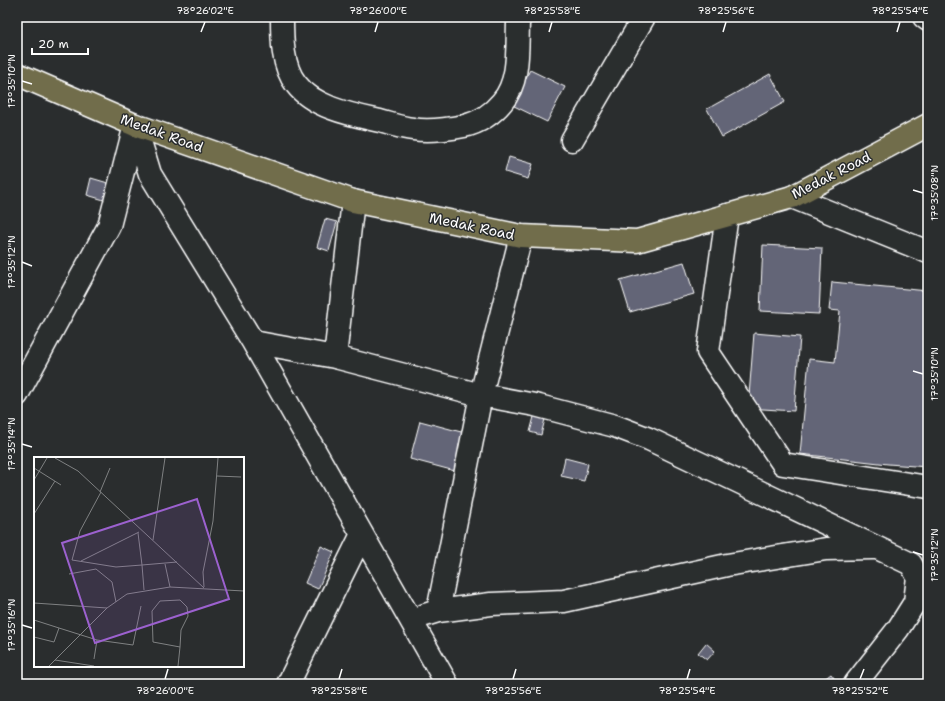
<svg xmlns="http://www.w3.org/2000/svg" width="945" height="701" font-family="'Shantell Sans',sans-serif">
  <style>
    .building { fill: #646577; stroke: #fff }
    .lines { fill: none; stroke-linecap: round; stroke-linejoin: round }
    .minor-casing { stroke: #fff; stroke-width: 25 }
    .major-casing { stroke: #fff; stroke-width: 25 }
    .minor { stroke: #2a2d2e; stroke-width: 22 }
    .major { stroke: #716d4b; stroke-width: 22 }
    .ticks { fill: none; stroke: #fff; stroke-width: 1.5 }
    .labels { text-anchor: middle; stroke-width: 3; stroke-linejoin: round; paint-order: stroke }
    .street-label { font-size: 14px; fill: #fff; stroke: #2a2d2e }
    .inset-road { fill: none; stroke: #7f8182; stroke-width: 1 }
    .view { fill: #9c61cf; fill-opacity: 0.15; stroke: #9c61cf; stroke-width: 2 }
    .inset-edge { fill: none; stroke: #fff; stroke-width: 2 }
    .neatline { fill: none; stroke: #fff; stroke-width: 1.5 }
    .ticks-label { font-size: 10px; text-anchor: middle; fill: #fff }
  </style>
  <rect width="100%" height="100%" fill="#2a2d2e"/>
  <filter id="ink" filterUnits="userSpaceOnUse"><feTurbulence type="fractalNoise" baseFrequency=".025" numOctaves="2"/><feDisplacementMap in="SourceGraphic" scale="8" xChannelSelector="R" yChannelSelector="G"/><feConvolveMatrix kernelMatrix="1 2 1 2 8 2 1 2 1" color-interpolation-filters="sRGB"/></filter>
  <g filter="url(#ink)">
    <path class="building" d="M530,70l35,17 -18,35 -35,-17z
      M770,74l15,28 -63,35 -15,-28z
      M509,157l24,7 -5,15 -23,-7z
      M91,178l17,5 -4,17 -17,-5z
      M325,219l12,3 -8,29 -12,-4z
      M763,245l59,3 -3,66 -59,-3z
      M684,262l10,32 -64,18 -10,-32z
      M832,282l96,9v176l-40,-3 -88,-10 9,-95 26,3 5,-51 -11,-1z
      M754,333l46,4 -6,74 -46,-3z
      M535,413l11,2 -5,20 -11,-3z
      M420,421l45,12 -10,38 -45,-12z
      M565,458l23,6 -4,17 -23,-5z
      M321,546l13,6 -16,37 -13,-6z
      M706,643l9,8 -8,9 -9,-7z
      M831,674l6,8 -3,2h-7l-4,-4z"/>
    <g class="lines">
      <defs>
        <path id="minor" d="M282,17c0,22 0,49 14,67 18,24 57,31 84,37 11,3 22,7 33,8 16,3 35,0 51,-3 15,-3 29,-13 38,-24 18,-21 15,-53 16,-79l2,-6
          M924,17l4,3
          M135,125l15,49 103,168 194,342
          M572,140l72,-123
          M792,197l136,55
          M727,215l-19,137 75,112 145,23
          M253,342l82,15 146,38 40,-159
          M335,357l18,-156
          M17,395l92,-169 26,-101
          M438,611l43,-216 54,10 80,21 34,13 262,125 7,13 -3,25 -17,27 -43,55
          M425,615l13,-4 53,-7 73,-3 163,-36 99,-16 46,-1
          M288,684l74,-150"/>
        <path id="major" d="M17,74l118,51 218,76 168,35 116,5 155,-44 136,-72"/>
      </defs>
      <use href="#minor" class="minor-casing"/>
      <use href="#major" class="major-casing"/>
      <use href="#minor" class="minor"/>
      <use href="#major" class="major"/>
    </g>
  </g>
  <path class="ticks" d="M201,32l4,-10M375,32l3,-10M549,32l3,-10M723,32l3,-10M897,32l3,-10M22,81l10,3M913,190l10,3M22,262l10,4M913,371l10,3M22,444l10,3M913,552l10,3M22,625l10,3M165,679l3,-10M339,679l3,-10M513,679l3,-10M687,679l3,-10M860,679l4,-10"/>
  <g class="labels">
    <g class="street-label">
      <text transform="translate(162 133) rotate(20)" y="5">Medak Road</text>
      <text transform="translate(831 175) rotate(-27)" y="5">Medak Road</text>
      <text transform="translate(472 226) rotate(12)" y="5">Medak Road</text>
    </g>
  </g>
  <g transform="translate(34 457)">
    <rect width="210" height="210" fill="#2a2d2e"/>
    <path class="inset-road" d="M21,1l23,13 126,117M0,11l27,17M183,19l24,1M0,23l13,-22M66,35l10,-24M67,35l-21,39 -8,29 44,7 26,-2 -4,-32M0,57l21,-33M119,83l12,-82M47,104l58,-29M131,107l5,23M35,117l27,-5 16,13 4,20M170,130l-1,-15 10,-51 5,-63M110,133l-2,-25 35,-3M0,146l73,5M0,163l25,8M0,180l20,5 5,-14 38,12 -3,19M63,183l36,5 8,-39M21,203l39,6M15,209l58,-58 20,-14 43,-7 74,4M144,209l2,-19 -27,-5 -1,-31 8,-10 20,-1 7,7 1,9 -7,14 -1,17"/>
    <path class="view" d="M163,42l32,100 -134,44 -33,-100z"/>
    <rect width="210" height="210" class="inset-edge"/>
  </g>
  <rect width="945" height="701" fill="none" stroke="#2a2d2e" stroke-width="44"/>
  <path d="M32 48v6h56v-6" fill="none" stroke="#ffffff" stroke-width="2"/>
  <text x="38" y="48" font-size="12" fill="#ffffff" stroke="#2a2d2e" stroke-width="3" paint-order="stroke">20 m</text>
  <rect x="22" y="22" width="901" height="657" class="neatline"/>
  <g class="ticks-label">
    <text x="205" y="14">78°26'02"E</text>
    <text x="378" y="14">78°26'00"E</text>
    <text x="552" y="14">78°25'58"E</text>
    <text x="726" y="14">78°25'56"E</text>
    <text x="900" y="14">78°25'54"E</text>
    <text transform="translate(11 81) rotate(-90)" y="4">17°35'10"N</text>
    <text transform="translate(934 193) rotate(-90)" y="4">17°35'08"N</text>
    <text transform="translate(11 262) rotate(-90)" y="4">17°35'12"N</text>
    <text transform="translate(934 374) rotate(-90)" y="4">17°35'10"N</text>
    <text transform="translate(11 444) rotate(-90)" y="4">17°35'14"N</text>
    <text transform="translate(934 555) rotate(-90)" y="4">17°35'12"N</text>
    <text transform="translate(11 625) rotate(-90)" y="4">17°35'16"N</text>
    <text x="165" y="694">78°26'00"E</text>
    <text x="339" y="694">78°25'58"E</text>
    <text x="513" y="694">78°25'56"E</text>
    <text x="687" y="694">78°25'54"E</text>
    <text x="860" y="694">78°25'52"E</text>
  </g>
</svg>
